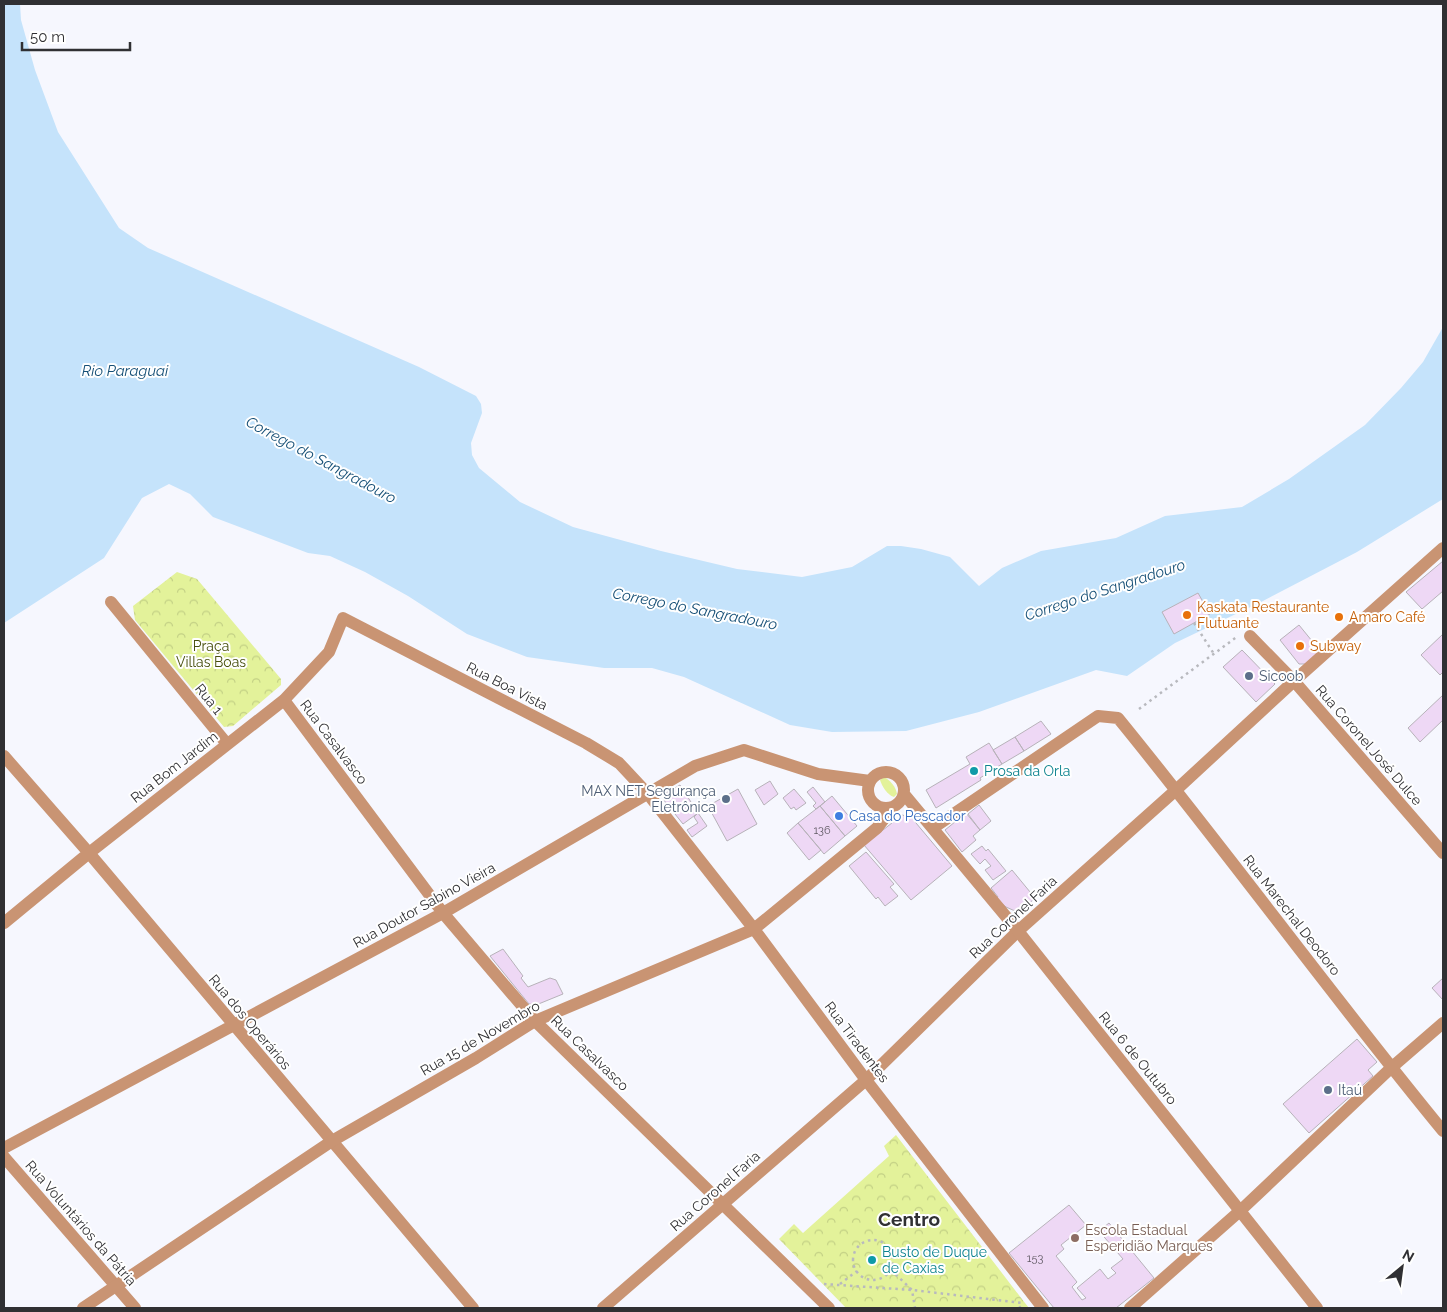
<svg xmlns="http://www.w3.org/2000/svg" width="1447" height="1312" font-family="Raleway,sans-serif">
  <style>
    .grass { fill: #e3f29a }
    .forest { fill: url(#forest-crowns) }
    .water { fill: #c5e3fb }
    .building { fill: #eed8f5; stroke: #b7b2b9 }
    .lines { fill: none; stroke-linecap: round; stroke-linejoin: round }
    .path { stroke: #b8b9be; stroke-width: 2.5; stroke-dasharray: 2.5 4; stroke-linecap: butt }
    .minor { stroke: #c99473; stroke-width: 12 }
    .tertiary { stroke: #c99473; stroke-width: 12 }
    .food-dot { fill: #e8710a; stroke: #fff; stroke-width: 2 }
    .service-dot { fill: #5c6f8a; stroke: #fff; stroke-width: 2 }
    .culture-dot { fill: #0f9aa8; stroke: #fff; stroke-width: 2 }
    .shop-dot { fill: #3f7fe0; stroke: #fff; stroke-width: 2 }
    .education-dot { fill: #8d6e63; stroke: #fff; stroke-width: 2 }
    .labels { text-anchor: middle; stroke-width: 4; stroke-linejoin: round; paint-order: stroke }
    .number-label { font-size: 11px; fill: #605a64 }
    .food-label { font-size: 14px; fill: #c56008; stroke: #fff; text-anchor: start }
    .park-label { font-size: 14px; fill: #48500e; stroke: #fff }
    .service-label { font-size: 14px; fill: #4e5e75; stroke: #fff; text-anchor: start }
    .street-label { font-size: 14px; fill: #303033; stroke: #fff }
    .culture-label { font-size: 14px; fill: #0d838f; stroke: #fff; text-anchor: start }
    .shop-label { font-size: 14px; fill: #366cbe; stroke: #fff; text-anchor: start }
    .education-label { font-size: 14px; fill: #785e54; stroke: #fff; text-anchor: start }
    .water-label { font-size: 15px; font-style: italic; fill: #154f76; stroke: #fff }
    .district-label { font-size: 19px; font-weight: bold; fill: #303033; stroke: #fff }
  </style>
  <defs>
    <pattern id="forest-crowns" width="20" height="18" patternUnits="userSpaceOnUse" patternTransform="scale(1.25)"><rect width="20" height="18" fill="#e3f29a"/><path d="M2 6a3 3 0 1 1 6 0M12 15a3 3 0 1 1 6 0" fill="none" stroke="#c3d085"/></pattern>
  </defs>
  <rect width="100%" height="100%" fill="#f6f7fe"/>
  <path class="grass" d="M884,777c6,3 12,10 13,17l-3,3c-7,-2 -12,-11 -14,-17z"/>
  <path class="forest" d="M177,572l20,7 84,100v6l-48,41 -9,1 -89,-107 -2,-14z
    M896,1135l129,168 4,5h-183l-67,-69 15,-15 9,9 86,-77 -5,-10z"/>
  <path class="water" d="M4,4h16l1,16 14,50 23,62 61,96 29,20 271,119 57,29 5,8 1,9 -11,30 1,12 7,13 41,34 53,25 88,24 76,18 65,8 50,-10 35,-21h14l20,3 29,8 29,29 23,-18 39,-17 75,-13 49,-22 77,-9 47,-28 76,-54 36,-37 22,-26 20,-35v172l-86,53 -96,50 -86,41 -48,33 -31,-6 -117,42 -73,19 -74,1 -42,-7 -106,-48 -32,-9h-48l-77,-11 -60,-23 -59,-38 -43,-24 -35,-16 -22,-3 -95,-36 -23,-23 -21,-10 -27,14 -38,60 -100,65z"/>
  <path class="building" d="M1443,561v30l-21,18 -16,-17z
    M1198,593l12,21 -36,20 -12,-22z
    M1299,625l22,27 -14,12h-8l-19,-24z
    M1443,634v38l-3,3 -19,-20z
    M1242,650l33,34 -19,18 -33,-35z
    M1443,695v25l-23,22 -12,-14z
    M1041,721l10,13 -27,17 -9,-14z
    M1015,737l9,14 -22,13 -9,-14z
    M989,743l13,21 -22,14 1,2 -45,28 -10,-18 44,-26 -4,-7z
    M770,781l8,13 -14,11 -9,-15z
    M680,785l18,28 -15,11 -20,-25 1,-5z
    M813,787l12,15 -9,7 -3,-3 3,-3 -9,-11z
    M738,789l19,35 -30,17 -19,-35z
    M794,789l12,14 -10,7 -2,-3 -3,2 -8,-11z
    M832,796l25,30 -12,10 -25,-30z
    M979,805l12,16 -11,9 -12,-16z
    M820,806l25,30 -21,18 -26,-31z
    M698,813l9,13 -15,11 -5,-7 11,-7 -4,-6z
    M966,813l14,17 -7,6 3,4 -14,12 -17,-22z
    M902,815l9,2 41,49 -41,34 -47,-55z
    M798,823l23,27 -12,10 -22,-27z
    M982,846l4,5 2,-2 18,22 -13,9 -8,-10 6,-4 -6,-7 -5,5 -9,-10z
    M866,852l28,32 -4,3 8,9 -13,10 -7,-9 -2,2 -27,-33z
    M1012,870l23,28 -11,10 -9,3 -9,-4 -10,-8 2,-2 -7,-9z
    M503,949l20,27 -2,2 7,9 22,-9 6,2 7,14 -27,11 -7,-1 -39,-48z
    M1443,978v22l-11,-12z
    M1357,1039l20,23 -9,8 5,6 -64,57 -26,-29z
    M1069,1205l17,20 -25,20 3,4 -8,7 21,26 -5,5 10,13 4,-2 -9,-10 23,-19 8,10 8,-6 -5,-5 12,-9 -24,-28 10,-8 45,55 -38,30h-62l-45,-55z"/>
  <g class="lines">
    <path class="path" d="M1194,623l20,31
      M1139,709l99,-73
      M853 1260a20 20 0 1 1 40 0a20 20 0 1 1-40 0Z
      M891,1270l21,20 3,18
      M824,1284l88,6 111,13
      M840,1284l17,-13
      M1019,1308l5,-4"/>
    <path class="minor" d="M111,602l116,142
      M1250,636l44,45 149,172
      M284,700l159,213 92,108 294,287
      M4,756l85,97 384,455
      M933,828l165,-112 20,2c111,136 214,278 325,413
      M4,923l85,-70 195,-153 45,-48 14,-34 243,125 33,20 29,31 106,135
      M4,1148l439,-235 252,-147 49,-16 74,24 52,7
      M4,1157l131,151
      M603,1308l263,-228 152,-149 158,-141 118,-109 149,-133
      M1130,1308l111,-98 150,-142 52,-45"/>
    <path class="tertiary" d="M868 790a18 18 0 1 1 36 0a18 18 0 1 1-36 0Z
      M904,794l114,137 299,377
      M754,929l112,151 177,228
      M83,1308l249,-167 144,-83 59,-37 219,-92 123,-101 16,-21"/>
  </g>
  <g class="food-dot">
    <circle cx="1187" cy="615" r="5"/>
    <circle cx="1339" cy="617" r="5"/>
    <circle cx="1300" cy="646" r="5"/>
  </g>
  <g class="service-dot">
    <circle cx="1249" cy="676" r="5"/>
    <circle cx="726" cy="799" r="5"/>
    <circle cx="1328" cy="1090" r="5"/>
  </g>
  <g class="culture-dot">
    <circle cx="974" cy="771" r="5"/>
    <circle cx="872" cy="1260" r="5"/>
  </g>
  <circle class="shop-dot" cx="839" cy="816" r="5"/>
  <circle class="education-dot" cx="1075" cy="1238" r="5"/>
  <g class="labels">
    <g class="number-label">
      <text x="822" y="834">136</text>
      <text x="1035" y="1262">153</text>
    </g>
    <g class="food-label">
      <text x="1197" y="612">Kaskata Restaurante<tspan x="1197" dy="16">Flutuante</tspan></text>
      <text x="1349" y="622">Amaro Café</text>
      <text x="1310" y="651">Subway</text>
    </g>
    <g class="park-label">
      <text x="211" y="651">Praça<tspan x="211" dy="16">Villas Boas</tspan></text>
    </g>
    <g class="service-label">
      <text x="1259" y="681">Sicoob</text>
      <text x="716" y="796" text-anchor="end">MAX NET Segurança<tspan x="716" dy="16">Eletrônica</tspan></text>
      <text x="1338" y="1095">Itaú</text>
    </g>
    <g class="street-label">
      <text transform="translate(507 686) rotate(27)" y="5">Rua Boa Vista</text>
      <text transform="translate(209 699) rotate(51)" y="5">Rua 1</text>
      <text transform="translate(334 742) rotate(53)" y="5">Rua Casalvasco</text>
      <text transform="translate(1369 745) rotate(49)" y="5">Rua Coronel José Dulce</text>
      <text transform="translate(174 767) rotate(-38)" y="5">Rua Bom Jardim</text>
      <text transform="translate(424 905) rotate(-29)" y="5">Rua Doutor Sabino Vieira</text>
      <text transform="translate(1292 915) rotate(52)" y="5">Rua Marechal Deodoro</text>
      <text transform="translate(1013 917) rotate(-43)" y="5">Rua Coronel Faria</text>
      <text transform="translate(250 1022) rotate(50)" y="5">Rua dos Operários</text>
      <text transform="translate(480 1038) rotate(-30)" y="5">Rua 15 de Novembro</text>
      <text transform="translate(857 1042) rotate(53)" y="5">Rua Tiradentes</text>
      <text transform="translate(590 1053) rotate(44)" y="5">Rua Casalvasco</text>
      <text transform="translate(1138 1058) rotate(51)" y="5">Rua 6 de Outubro</text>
      <text transform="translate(715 1191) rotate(-41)" y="5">Rua Coronel Faria</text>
      <text transform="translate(81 1223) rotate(49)" y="5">Rua Voluntários da Pátria</text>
    </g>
    <g class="culture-label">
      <text x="984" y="776">Prosa da Orla</text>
      <text x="882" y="1257">Busto de Duque<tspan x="882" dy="16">de Caxias</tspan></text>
    </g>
    <g class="shop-label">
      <text x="849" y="821">Casa do Pescador</text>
    </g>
    <g class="education-label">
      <text x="1085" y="1235">Escola Estadual<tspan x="1085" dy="16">Esperidião Marques</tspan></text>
    </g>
    <g class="water-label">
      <text x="125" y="376">Rio Paraguai</text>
      <text transform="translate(321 460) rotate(28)" y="5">Corrego do Sangradouro</text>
      <text transform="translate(1105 590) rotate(-18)" y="5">Corrego do Sangradouro</text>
      <text transform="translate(695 609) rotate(11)" y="5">Corrego do Sangradouro</text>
    </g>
    <g class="district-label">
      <text x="909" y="1226">Centro</text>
    </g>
  </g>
  <rect width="1447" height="1312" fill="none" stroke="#303033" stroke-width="10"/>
  <g transform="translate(1402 1267) rotate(29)" stroke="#ffffff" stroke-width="4" paint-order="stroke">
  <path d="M0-4L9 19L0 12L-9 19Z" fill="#303033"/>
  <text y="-8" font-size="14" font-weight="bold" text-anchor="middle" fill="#303033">N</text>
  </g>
  <path d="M22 42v8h108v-8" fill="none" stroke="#303033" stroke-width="2.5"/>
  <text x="30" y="42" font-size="15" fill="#303033" stroke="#ffffff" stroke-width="4" paint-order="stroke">50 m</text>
</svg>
